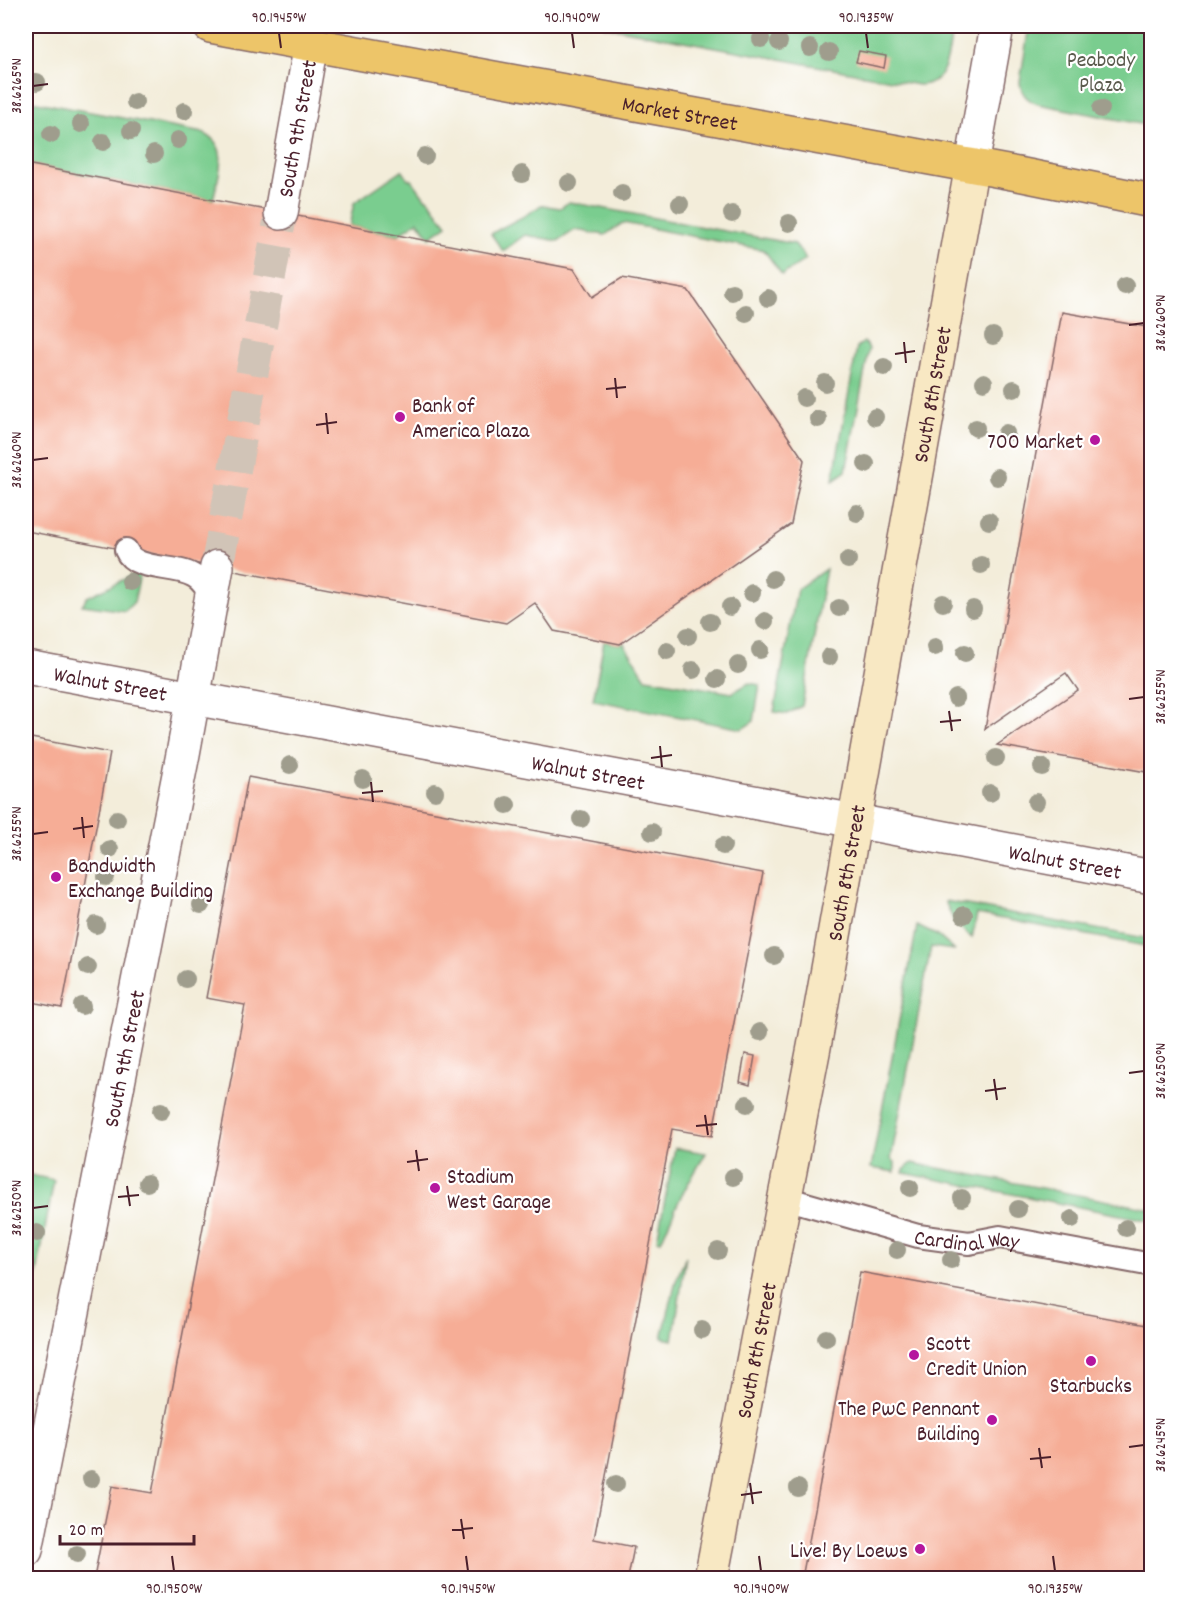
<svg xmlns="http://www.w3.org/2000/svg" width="1177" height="1604" font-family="Dekko,sans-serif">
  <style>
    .green { fill: #7acd8f; stroke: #62765d; stroke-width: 1.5 }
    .building { fill: #f6ad96 }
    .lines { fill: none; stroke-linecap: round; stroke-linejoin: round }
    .tertiary-tunnel { stroke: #d1c4b7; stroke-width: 33; stroke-dasharray: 33 16; stroke-linecap: butt }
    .service-casing { stroke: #856768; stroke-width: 26 }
    .minor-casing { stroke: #856768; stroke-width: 36 }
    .tertiary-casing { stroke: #856768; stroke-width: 36 }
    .secondary-casing { stroke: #856768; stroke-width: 36 }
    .primary-casing { stroke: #856768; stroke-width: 36 }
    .service { stroke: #fff; stroke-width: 22 }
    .minor { stroke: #fff; stroke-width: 33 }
    .tertiary { stroke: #fff; stroke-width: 33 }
    .secondary { stroke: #f8e8c3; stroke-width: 33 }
    .primary { stroke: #edc569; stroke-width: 33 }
    .tree { fill: #9f9d8d }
    .ticks { fill: none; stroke: #4a1f2b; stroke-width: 2 }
    .poi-dot { fill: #b5179e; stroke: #fff; stroke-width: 2 }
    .labels { text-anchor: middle; stroke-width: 4.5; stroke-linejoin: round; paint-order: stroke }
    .park-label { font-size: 22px; fill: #5b5c4e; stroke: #fff }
    .street-label { font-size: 22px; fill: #4a1f2b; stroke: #fff }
    .poi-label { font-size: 22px; fill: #4a1f2b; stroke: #fff; text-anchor: start }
    .neatline { fill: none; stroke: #4a1f2b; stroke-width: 2 }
    .ticks-label { font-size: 15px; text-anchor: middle; fill: #4a1f2b }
  </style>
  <rect width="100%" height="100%" fill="#fff"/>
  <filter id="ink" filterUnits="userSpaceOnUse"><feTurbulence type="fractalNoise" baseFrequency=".0167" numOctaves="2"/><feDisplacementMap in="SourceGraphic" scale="12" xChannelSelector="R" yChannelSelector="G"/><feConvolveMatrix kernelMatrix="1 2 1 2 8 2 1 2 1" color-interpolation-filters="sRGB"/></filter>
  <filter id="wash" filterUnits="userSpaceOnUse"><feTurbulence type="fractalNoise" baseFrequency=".008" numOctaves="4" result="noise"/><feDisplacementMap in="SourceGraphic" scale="24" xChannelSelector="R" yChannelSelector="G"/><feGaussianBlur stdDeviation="1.35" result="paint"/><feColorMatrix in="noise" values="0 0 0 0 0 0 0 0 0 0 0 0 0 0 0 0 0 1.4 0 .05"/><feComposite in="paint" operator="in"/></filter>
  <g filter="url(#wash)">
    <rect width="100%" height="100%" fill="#f3edda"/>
    <path class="green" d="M603,26h350c-5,23 -3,59 -35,59z
      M1029,26h122v100l-113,-22c-11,-4 -17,-10 -18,-22z
      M26,100l177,33c29,13 15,43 10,67l-187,-36z
      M402,170l6,9 4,1 13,18 3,1 19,26 -17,12 -12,-16 -20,14 -49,-9 5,-23z
      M569,202l226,42 11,15 -24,16 -18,-25 -141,-27 -18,12 -30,-5 -17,11 -33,-6 -22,16 -12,-17c17,-11 35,-17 50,-29l19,3z
      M864,342l5,7 -23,122 -13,9 24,-133z
      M826,569l-24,137 -15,8 -13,-2 23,-123z
      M137,573l3,1 -6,28 -9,9 -43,-6 5,-8z
      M604,641l16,3 3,-2 23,36 86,15 17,-10 11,2 -6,36 -12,8 -149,-29z
      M945,901l206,38v8l-174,-33 -5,24 -18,-16z
      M917,926l21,10 16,14 -23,-3 -40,212 4,3v10l-24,-4z
      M675,1148l31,5 -24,41 -21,47 -4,-1z
      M912,1163l239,46v12l-248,-48 1,-3z
      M26,1174l28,6 -28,153z
      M686,1256l-13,84 -11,-2 14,-57z"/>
    <g id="blocks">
      <path class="building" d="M859,51l27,5 -2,12 -28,-6z
        M26,164l548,105 18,28 30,-19 66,12 116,170 -13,64 -171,120 -66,-13 -19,-28 -29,20 -480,-92z
        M1062,312l90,16v445l-155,-28 81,-55 -12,-17 -81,56z
        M26,737l84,16 -48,255 -36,-7z
        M248,777l515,96 -51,263 -40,-7 -78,410 40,8 -6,31h-534l18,-92 40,7 22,-113 71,-375 -39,-7z
        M745,1054l10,2 -5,29 -10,-3z
        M860,1272l292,54v252h-350z"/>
    </g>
  </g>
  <g filter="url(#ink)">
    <use href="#blocks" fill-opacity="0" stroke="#856768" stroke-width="1.5"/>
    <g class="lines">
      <path class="tertiary-tunnel" d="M217,567l64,-354"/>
      <defs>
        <g id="service">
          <path d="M126,550c9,22 49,14 68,26 9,5 13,13 18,22"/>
          <path id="s1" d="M785,1198l133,38 51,7 31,-6 152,28"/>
        </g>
        <g id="minor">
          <path id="s2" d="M26,667l829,154"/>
        </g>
        <g id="tertiary">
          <path d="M972,165l25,-139"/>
          <path id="s3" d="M281,213l30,-169"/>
          <path id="s4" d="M855,821l297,56"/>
          <path id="s5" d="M26,1550l157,-796 34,-187"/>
        </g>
        <g id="secondary">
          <path id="s6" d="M711,1578l103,-531 158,-882"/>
        </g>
        <g id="primary">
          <path id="s7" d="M210,26l813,149 129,26"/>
        </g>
      </defs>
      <use href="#service" class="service-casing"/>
      <use href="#minor" class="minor-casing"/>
      <use href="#tertiary" class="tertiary-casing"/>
      <use href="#secondary" class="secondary-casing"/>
      <use href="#primary" class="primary-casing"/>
      <use href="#service" class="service"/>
      <use href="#minor" class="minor"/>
      <use href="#tertiary" class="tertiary"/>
      <use href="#secondary" class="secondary"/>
      <use href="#primary" class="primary"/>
    </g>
    <g class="tree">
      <circle cx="761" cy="39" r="9"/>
      <circle cx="779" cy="42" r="9"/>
      <circle cx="810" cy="48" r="9"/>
      <circle cx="829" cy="52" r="9"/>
      <circle cx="37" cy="82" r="9"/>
      <circle cx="135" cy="102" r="9"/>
      <circle cx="1101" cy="109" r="9"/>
      <circle cx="184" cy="111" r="9"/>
      <circle cx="81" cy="124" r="9"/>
      <circle cx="131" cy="131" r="9"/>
      <circle cx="51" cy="134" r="9"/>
      <circle cx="178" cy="140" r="9"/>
      <circle cx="103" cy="142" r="9"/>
      <circle cx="154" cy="154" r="9"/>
      <circle cx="425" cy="156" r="9"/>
      <circle cx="522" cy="174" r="9"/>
      <circle cx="569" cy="183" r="9"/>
      <circle cx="622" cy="193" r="9"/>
      <circle cx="680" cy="204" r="9"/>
      <circle cx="732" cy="214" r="9"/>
      <circle cx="789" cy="223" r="9"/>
      <circle cx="1125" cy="286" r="9"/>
      <circle cx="732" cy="292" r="9"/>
      <circle cx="768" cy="298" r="9"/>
      <circle cx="746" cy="313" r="9"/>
      <circle cx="993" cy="336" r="9"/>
      <circle cx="884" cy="367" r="9"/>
      <circle cx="984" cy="382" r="9"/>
      <circle cx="825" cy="383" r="9"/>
      <circle cx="1014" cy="389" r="9"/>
      <circle cx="804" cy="398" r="9"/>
      <circle cx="875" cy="417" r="9"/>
      <circle cx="818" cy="419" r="9"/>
      <circle cx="976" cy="428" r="9"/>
      <circle cx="1006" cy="433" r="9"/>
      <circle cx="866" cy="464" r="9"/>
      <circle cx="997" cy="477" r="9"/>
      <circle cx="857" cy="513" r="9"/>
      <circle cx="989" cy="521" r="9"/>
      <circle cx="848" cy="560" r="9"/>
      <circle cx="981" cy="565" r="9"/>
      <circle cx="773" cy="579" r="9"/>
      <circle cx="130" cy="582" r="9"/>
      <circle cx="752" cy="593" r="9"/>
      <circle cx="943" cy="603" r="9"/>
      <circle cx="730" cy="607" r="9"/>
      <circle cx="839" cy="608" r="9"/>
      <circle cx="973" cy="609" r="9"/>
      <circle cx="765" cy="621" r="9"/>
      <circle cx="710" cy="622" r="9"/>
      <circle cx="688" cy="636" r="9"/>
      <circle cx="935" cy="647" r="9"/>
      <circle cx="760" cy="650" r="9"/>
      <circle cx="667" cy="651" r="9"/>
      <circle cx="965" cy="653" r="9"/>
      <circle cx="829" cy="657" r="9"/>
      <circle cx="738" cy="665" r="9"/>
      <circle cx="693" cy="670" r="9"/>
      <circle cx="717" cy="679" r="9"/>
      <circle cx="956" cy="698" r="9"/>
      <circle cx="996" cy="758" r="9"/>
      <circle cx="290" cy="765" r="9"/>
      <circle cx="1042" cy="767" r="9"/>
      <circle cx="363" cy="779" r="9"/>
      <circle cx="435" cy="792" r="9"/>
      <circle cx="990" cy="793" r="9"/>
      <circle cx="1036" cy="802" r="9"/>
      <circle cx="507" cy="805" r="9"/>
      <circle cx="117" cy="819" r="9"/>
      <circle cx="581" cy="819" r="9"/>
      <circle cx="652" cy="832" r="9"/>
      <circle cx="723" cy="846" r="9"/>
      <circle cx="110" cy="849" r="9"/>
      <circle cx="106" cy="877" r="9"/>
      <circle cx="201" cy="905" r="9"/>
      <circle cx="964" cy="915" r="9"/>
      <circle cx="96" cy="925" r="9"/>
      <circle cx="774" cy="956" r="9"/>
      <circle cx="88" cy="967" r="9"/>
      <circle cx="186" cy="979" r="9"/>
      <circle cx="82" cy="1006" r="9"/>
      <circle cx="760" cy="1032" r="9"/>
      <circle cx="747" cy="1104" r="9"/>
      <circle cx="161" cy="1111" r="9"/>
      <circle cx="733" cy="1177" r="9"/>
      <circle cx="147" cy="1183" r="9"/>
      <circle cx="910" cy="1188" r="9"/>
      <circle cx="962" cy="1198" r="9"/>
      <circle cx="1018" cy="1209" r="9"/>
      <circle cx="1072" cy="1219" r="9"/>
      <circle cx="1126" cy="1228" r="9"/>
      <circle cx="37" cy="1233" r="9"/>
      <circle cx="897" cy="1250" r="9"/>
      <circle cx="718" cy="1251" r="9"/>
      <circle cx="951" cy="1260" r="9"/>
      <circle cx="702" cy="1330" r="9"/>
      <circle cx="826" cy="1338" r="9"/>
      <circle cx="91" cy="1479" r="9"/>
      <circle cx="616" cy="1484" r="9"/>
      <circle cx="798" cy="1488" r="9"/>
      <circle cx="77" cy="1554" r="9"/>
    </g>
  </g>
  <path class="ticks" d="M279,33l2,15M572,33l2,15M866,33l2,15M33,86l15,-2M1129,325l15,-2M904,342l2,21M895,354l20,-3M615,378l2,20M606,389l20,-2M326,413l2,21M316,425l21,-3M33,460l15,-2M1129,699l15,-2M949,711l3,20M940,722l21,-2M660,746l2,21M651,758l21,-3M371,782l2,20M362,793l21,-2M82,817l2,21M73,829l20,-3M33,834l15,-2M1129,1073l15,-2M994,1079l3,21M985,1091l21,-3M705,1115l3,20M696,1126l21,-2M416,1150l3,21M407,1162l21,-3M127,1186l3,20M118,1197l21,-2M33,1208l15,-2M1129,1447l15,-2M1039,1448l3,20M1030,1459l21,-2M750,1483l3,21M741,1495l21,-3M461,1519l3,20M452,1530l21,-2M172,1556l2,15M466,1556l2,15M759,1556l2,15M1053,1556l2,15"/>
  <g class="poi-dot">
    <circle cx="400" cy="417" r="6"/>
    <circle cx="1095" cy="440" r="6"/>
    <circle cx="56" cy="877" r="6"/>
    <circle cx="435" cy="1188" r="6"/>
    <circle cx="914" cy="1355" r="6"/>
    <circle cx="1091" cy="1361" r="6"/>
    <circle cx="992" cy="1420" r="6"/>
    <circle cx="920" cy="1549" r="6"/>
  </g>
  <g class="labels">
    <g class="park-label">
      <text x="1101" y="66">Peabody<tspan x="1101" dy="25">Plaza</tspan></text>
    </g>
    <g class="street-label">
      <text dy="8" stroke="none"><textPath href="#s7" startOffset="478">Market Street</textPath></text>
      <text dy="8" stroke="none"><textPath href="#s3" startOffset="86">South 9th Street</textPath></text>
      <text dy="8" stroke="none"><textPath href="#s6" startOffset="1204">South 8th Street</textPath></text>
      <text dy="8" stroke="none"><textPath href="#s2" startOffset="86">Walnut Street</textPath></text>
      <text dy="8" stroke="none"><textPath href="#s2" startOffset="572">Walnut Street</textPath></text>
      <text dy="8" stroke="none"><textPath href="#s4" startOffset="214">Walnut Street</textPath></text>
      <text dy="8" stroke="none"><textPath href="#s6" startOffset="718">South 8th Street</textPath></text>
      <text dy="8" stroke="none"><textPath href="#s5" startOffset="501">South 9th Street</textPath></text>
      <text dy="8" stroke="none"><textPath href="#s1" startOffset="188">Cardinal Way</textPath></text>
      <text dy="8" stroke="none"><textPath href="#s6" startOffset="232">South 8th Street</textPath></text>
    </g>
    <g class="poi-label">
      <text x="412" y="412">Bank of<tspan x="412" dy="25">America Plaza</tspan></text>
      <text x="1083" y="448" text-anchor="end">700 Market</text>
      <text x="68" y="872">Bandwidth<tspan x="68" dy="25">Exchange Building</tspan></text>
      <text x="447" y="1183">Stadium<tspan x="447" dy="25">West Garage</tspan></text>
      <text x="926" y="1350">Scott<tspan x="926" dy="25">Credit Union</tspan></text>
      <text x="1091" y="1392" text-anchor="middle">Starbucks</text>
      <text x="980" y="1415" text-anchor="end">The PwC Pennant<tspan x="980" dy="25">Building</tspan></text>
      <text x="908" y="1557" text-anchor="end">Live! By Loews</text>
    </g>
  </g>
  <rect width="1177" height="1604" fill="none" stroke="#fff" stroke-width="66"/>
  <path d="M60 1535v9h134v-9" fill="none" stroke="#4a1f2b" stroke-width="3"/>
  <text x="69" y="1535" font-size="18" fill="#4a1f2b" stroke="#ffffff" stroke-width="4.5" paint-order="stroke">20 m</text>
  <rect x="33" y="33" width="1111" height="1538" class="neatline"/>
  <g class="ticks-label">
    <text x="279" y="22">90.1945°W</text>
    <text x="572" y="22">90.1940°W</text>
    <text x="866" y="22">90.1935°W</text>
    <text transform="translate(16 86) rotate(-90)" y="5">38.6265°N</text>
    <text transform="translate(1160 323) rotate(-90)" y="5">38.6260°N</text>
    <text transform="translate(16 460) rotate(-90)" y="5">38.6260°N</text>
    <text transform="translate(1160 697) rotate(-90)" y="5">38.6255°N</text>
    <text transform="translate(16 834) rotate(-90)" y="5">38.6255°N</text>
    <text transform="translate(1160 1071) rotate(-90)" y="5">38.6250°N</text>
    <text transform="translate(16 1208) rotate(-90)" y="5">38.6250°N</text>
    <text transform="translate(1160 1445) rotate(-90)" y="5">38.6245°N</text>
    <text x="174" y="1593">90.1950°W</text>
    <text x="468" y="1593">90.1945°W</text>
    <text x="761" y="1593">90.1940°W</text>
    <text x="1055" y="1593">90.1935°W</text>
  </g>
</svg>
